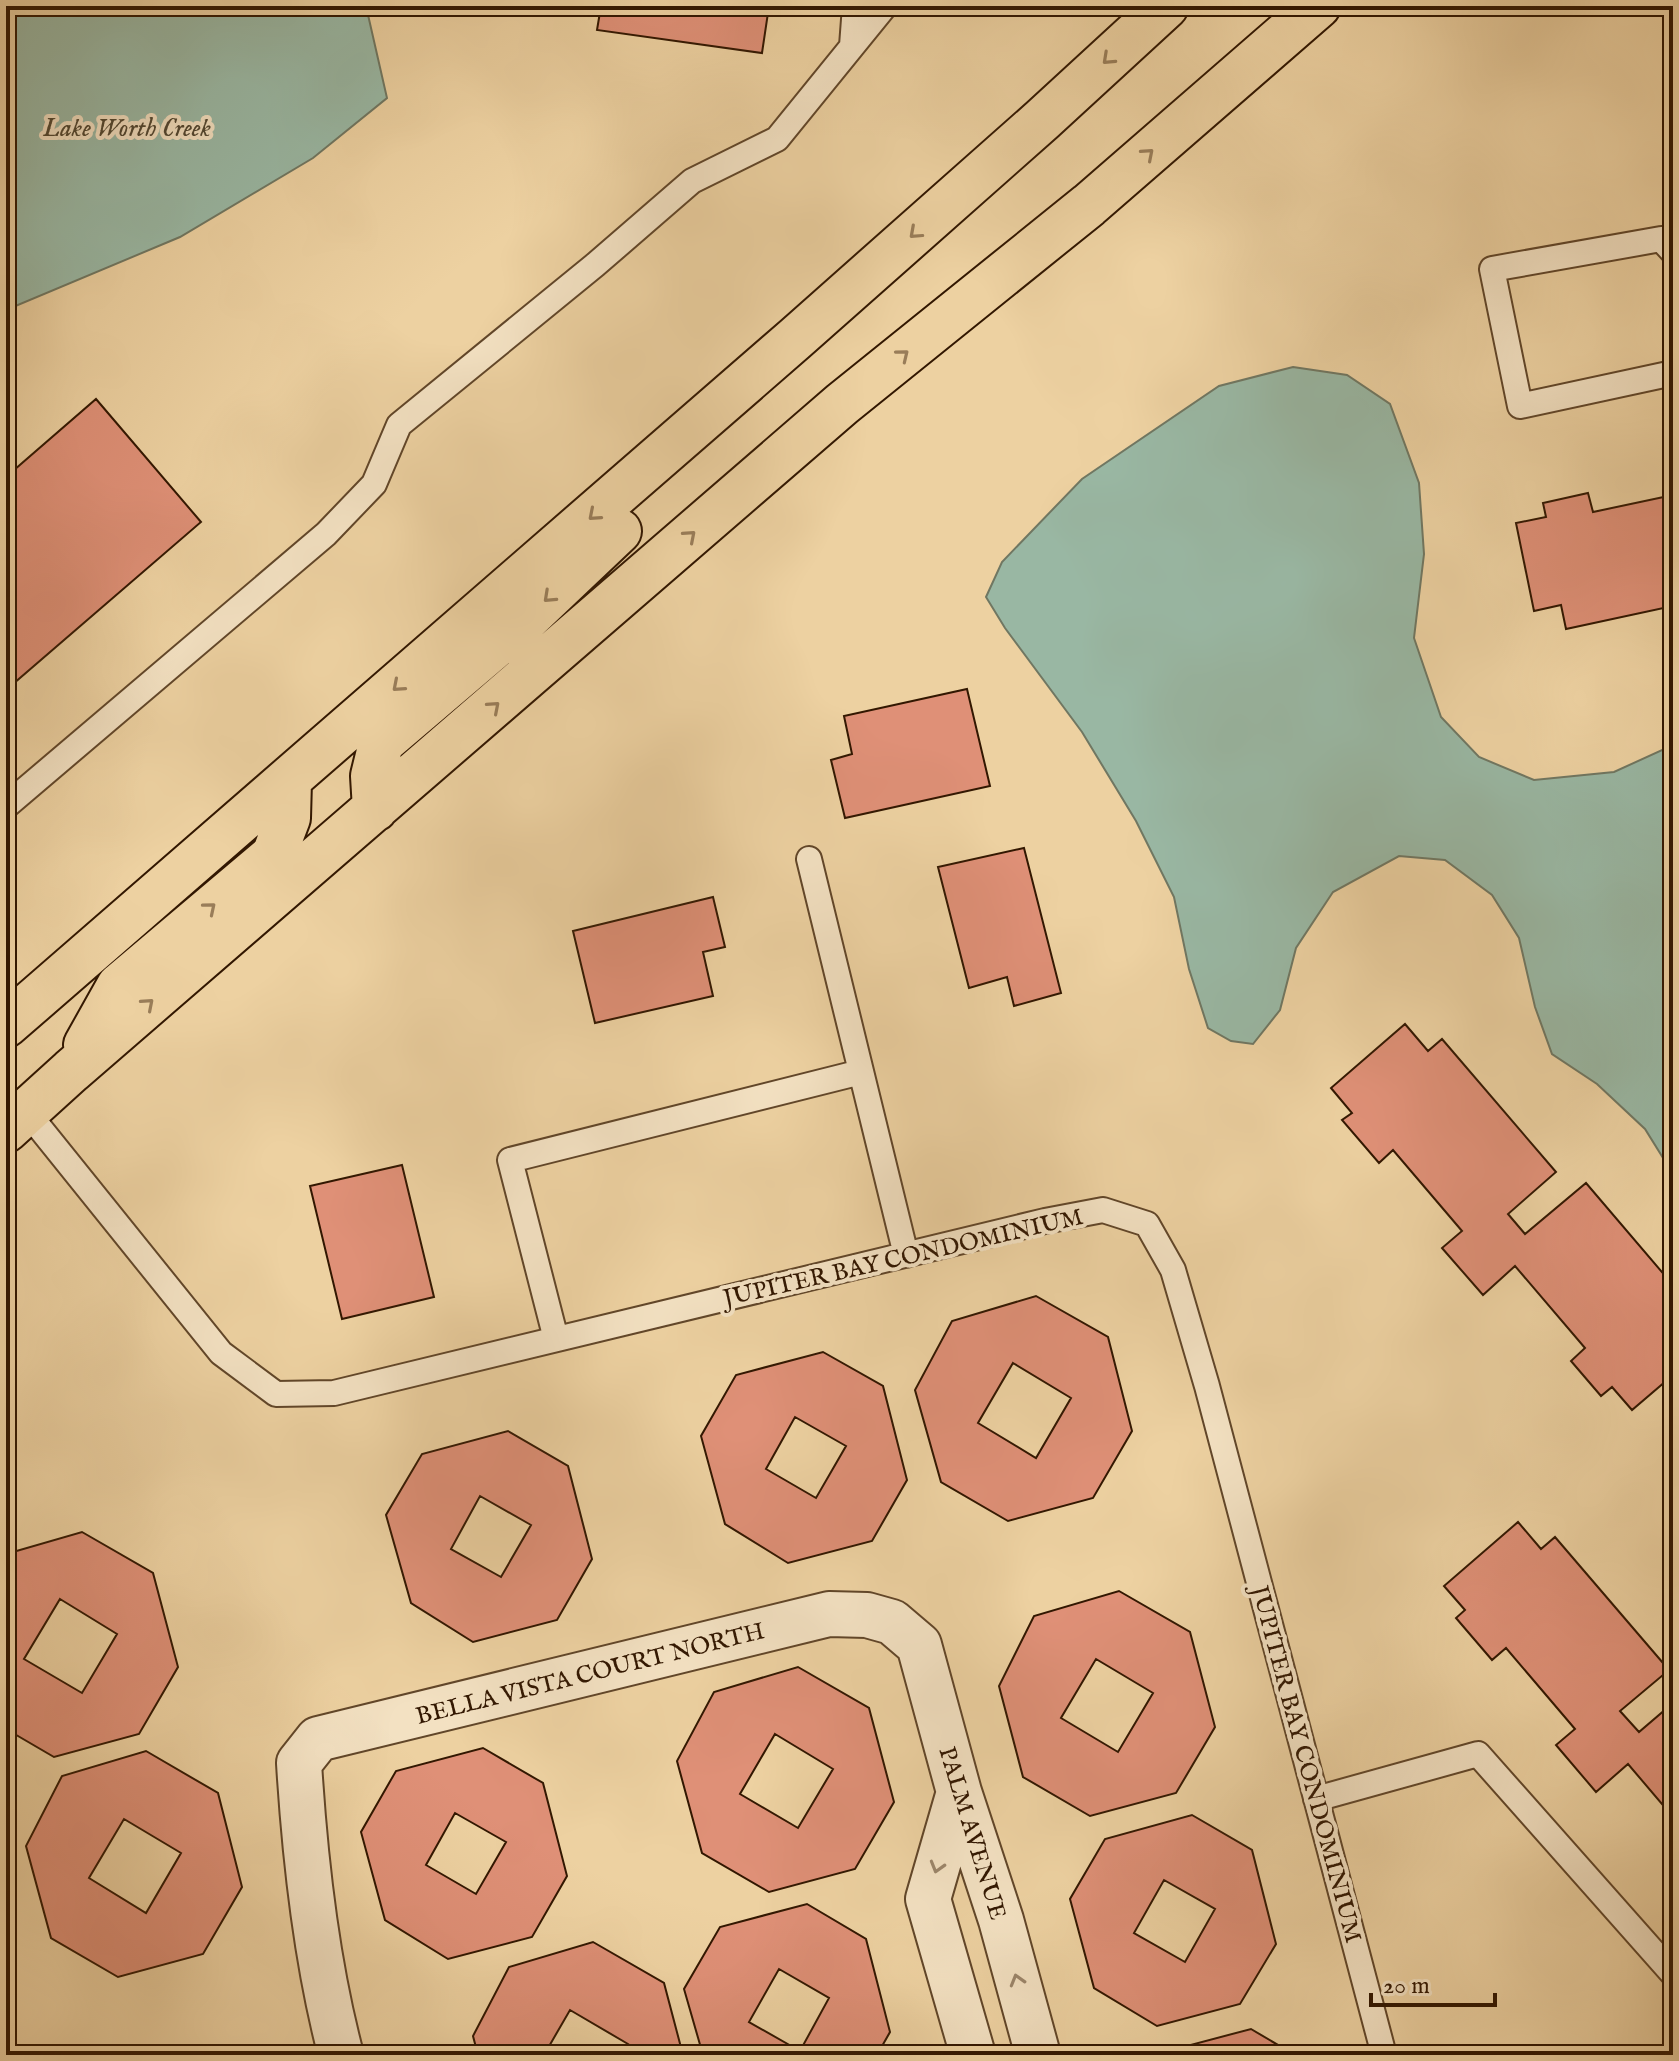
<svg xmlns="http://www.w3.org/2000/svg" width="1679" height="2061" font-family="'IM FELL English',serif">
  <style>
    .water { fill: #99b7a3; stroke: #707762; stroke-width: 2 }
    .building { fill: #df9077; stroke: #321701; stroke-width: 2; fill-rule: evenodd }
    .lines { fill: none; stroke-linecap: round; stroke-linejoin: round }
    .service-casing { stroke: #614629; stroke-width: 28 }
    .minor-casing { stroke: #614629; stroke-width: 48 }
    .primary-casing { stroke: #321701; stroke-width: 48 }
    .service { stroke: #f3e1c2; stroke-width: 24 }
    .minor { stroke: #f3e1c2; stroke-width: 44 }
    .primary { stroke: #edd1a1; stroke-width: 44 }
    .oneway { stroke: #997d59 }
    .oneway2 { stroke: #9c866b }
    .labels { text-anchor: middle; stroke-width: 8; stroke-linejoin: round; paint-order: stroke }
    .street-label { font-size: 24px; fill: #321701; stroke: #f3e1c2 }
    .water-label { font-size: 26px; font-style: italic; fill: #514732; stroke: #f3e1c2 }
  </style>
  <rect width="100%" height="100%" fill="#edd1a1"/>
  <filter id="stains"><feTurbulence type="fractalNoise" baseFrequency=".0025" numOctaves="4"/><feColorMatrix values="0 0 0 0 .2 0 0 0 0 .09 0 0 0 0 .02 0 0 0 .5 -.17"/></filter>
  <radialGradient id="worn" r=".72"><stop offset=".6" stop-color="#630" stop-opacity="0"/><stop offset="1" stop-color="#630" stop-opacity=".3"/></radialGradient>
  <path class="water" d="M6,6h360l21,92 -74,60 -133,79 -174,73z
    M1293,367l54,8 43,29 29,79 5,71 -10,84 27,79 38,40 55,23 80,-8 59,-27v429l-28,-45 -48,-45 -45,-30 -17,-47 -16,-69 -27,-43 -47,-35 -46,-4 -66,36 -37,56 -16,62 -27,34 -22,-3 -23,-13 -19,-59 -15,-72 -38,-76 -54,-89 -77,-104 -19,-31 16,-35 80,-83 137,-93z"/>
  <path class="building" d="M601,6h168l-7,47 -165,-23z
    M96,399l105,123 -195,168v-213z
    M1588,493l5,19 80,-17v111l-107,23 -5,-24 -27,6 -18,-88 30,-6 -3,-14z
    M967,689l23,97 -145,32 -14,-58 21,-6 -8,-38z
    M1024,848l37,145 -47,13 -7,-29 -38,11 -31,-121z
    M713,897l12,50 -22,5 10,44 -118,27 -22,-92z
    M1405,1024l23,27 14,-12 114,133 -48,42 17,20 61,-51 87,102v90l-41,35 -20,-23 -11,9 -30,-35 14,-13 -70,-82 -32,29 -41,-47 20,-17 -69,-81 -14,13 -37,-43 10,-7 -21,-25z
    M402,1165l32,132 -92,22 -32,-133z
    M1036,1296l72,41 24,94 -39,67 -85,23 -67,-39 -26,-92 37,-69zM1013,1363l58,35 -35,60 -58,-35z
    M823,1352l60,34 24,94 -35,61 -84,22 -63,-39 -24,-88 35,-61zM795,1417l51,29 -30,52 -50,-29z
    M508,1431l60,35 24,93 -35,61 -84,22 -62,-39 -25,-88 36,-61zM480,1496l51,29 -30,52 -50,-28z
    M1518,1522l23,27 14,-12 114,133 -49,41 19,21 34,-29v114l-45,-53 -32,28 -40,-47 19,-16 -69,-81 -14,12 -36,-42 9,-8 -21,-24z
    M82,1532l71,41 25,94 -39,67 -85,23 -48,-28v-175zM60,1599l57,35 -35,59 -58,-34z
    M1119,1591l71,41 25,95 -39,66 -86,23 -67,-39 -24,-91 35,-70zM1096,1659l57,34 -35,59 -57,-34z
    M798,1667l71,41 25,94 -39,67 -86,23 -67,-39 -25,-92 37,-69zM775,1734l58,35 -35,59 -58,-34z
    M483,1748l60,35 24,93 -35,61 -84,22 -63,-39 -24,-88 35,-61zM455,1813l51,29 -30,52 -50,-29z
    M146,1751l72,42 24,94 -39,67 -85,23 -67,-39 -25,-92 36,-70zM124,1819l57,34 -35,60 -57,-35z
    M1192,1815l60,35 24,94 -36,60 -83,22 -63,-38 -24,-89 35,-60zM1164,1880l51,29 -30,53 -51,-29z
    M807,1904l59,35 24,93 -13,23h-174l-19,-66 36,-62zM779,1969l50,29 -29,53 -51,-29z
    M593,1942l71,41 19,72h-62l7,-11 -58,-34 -26,45h-66l-5,-19 36,-69z
    M1251,2029l44,26h-132l1,-3z"/>
  <g class="lines">
    <defs>
      <path id="service" d="M852,46l3,-40
        M1673,252l-12,-13 -169,30 28,137 153,-33
        M6,806l320,-272 48,-50 25,-59 196,-160 97,-84 85,-42 108,-133
        M809,859l97,396
        M27,1112l194,241 55,41 58,-1 711,-172 58,-11 44,14 26,46 34,116 177,669
        M556,1339l-46,-179 351,-88
        M1316,1799l162,-45 195,220"/>
      <path id="minor" d="M959,1792l-31,107 45,156
        M341,2055c-25,-94 -36,-194 -42,-292l19,-24 511,-125 38,1 25,7 27,23 40,147 42,128 37,135"/>
      <path id="primary" d="M375,809l-2,-33 8,-33 142,-121 96,-91
        M6,1025l790,-687 246,-218 124,-114
        M86,1045l33,-59 155,-131 14,-37 1,-37
        M6,1130l65,-59 771,-667 247,-199 229,-199"/>
    </defs>
    <use href="#service" class="service-casing"/>
    <use href="#minor" class="minor-casing"/>
    <use href="#primary" class="primary-casing"/>
    <use href="#service" class="service"/>
    <use href="#minor" class="minor"/>
    <use href="#primary" class="primary"/>
  </g>
  <defs><path id="oneway-chevron" d="M-2-3.5L2.5 0L-2 3.5" fill="none" stroke-width="1.6" stroke-linecap="round" stroke-linejoin="round" transform="scale(2)"/></defs>
  <g class="oneway">
    <use href="#oneway-chevron" transform="translate(1108 59) rotate(137)"/>
    <use href="#oneway-chevron" transform="translate(1148 154) rotate(-41)"/>
    <use href="#oneway-chevron" transform="translate(915 233) rotate(138)"/>
    <use href="#oneway-chevron" transform="translate(903 355) rotate(-39)"/>
    <use href="#oneway-chevron" transform="translate(594 515) rotate(139)"/>
    <use href="#oneway-chevron" transform="translate(690 536) rotate(-41)"/>
    <use href="#oneway-chevron" transform="translate(549 597) rotate(137)"/>
    <use href="#oneway-chevron" transform="translate(398 686) rotate(139)"/>
    <use href="#oneway-chevron" transform="translate(494 707) rotate(-41)"/>
    <use href="#oneway-chevron" transform="translate(210 908) rotate(-40)"/>
    <use href="#oneway-chevron" transform="translate(148 1004) rotate(-41)"/>
  </g>
  <g class="oneway2">
    <use href="#oneway-chevron" transform="translate(937 1867) rotate(106)"/>
    <use href="#oneway-chevron" transform="translate(1017 1980) rotate(-106)"/>
  </g>
  <g class="labels">
    <g class="street-label">
      <text transform="translate(903 1257) rotate(-13)" y="8">JUPITER BAY CONDOMINIUM</text>
      <text transform="translate(590 1673) rotate(-14)" y="8">BELLA VISTA COURT NORTH</text>
      <text transform="translate(1307 1764) rotate(75)" y="8">JUPITER BAY CONDOMINIUM</text>
      <text transform="translate(973 1833) rotate(73)" y="8">PALM AVENUE</text>
    </g>
    <g class="water-label">
      <text x="127" y="136">Lake Worth Creek</text>
    </g>
  </g>
  <rect width="1679" height="2061" fill="none" stroke="#edd1a1" stroke-width="32"/>
  <rect x="8" y="8" width="1663" height="2045" fill="none" stroke="#321701" stroke-width="4"/>
  <rect x="16" y="16" width="1647" height="2029" fill="none" stroke="#321701" stroke-width="2"/>
  <path d="M1371 1993v12h124v-12" fill="none" stroke="#321701" stroke-width="4"/>
  <text x="1383" y="1993" font-size="24" fill="#321701" stroke="#f3e1c2" stroke-width="6" paint-order="stroke">20 m</text>
  <rect width="100%" height="100%" filter="url(#stains)"/>
  <rect width="100%" height="100%" fill="url(#worn)"/>
</svg>
